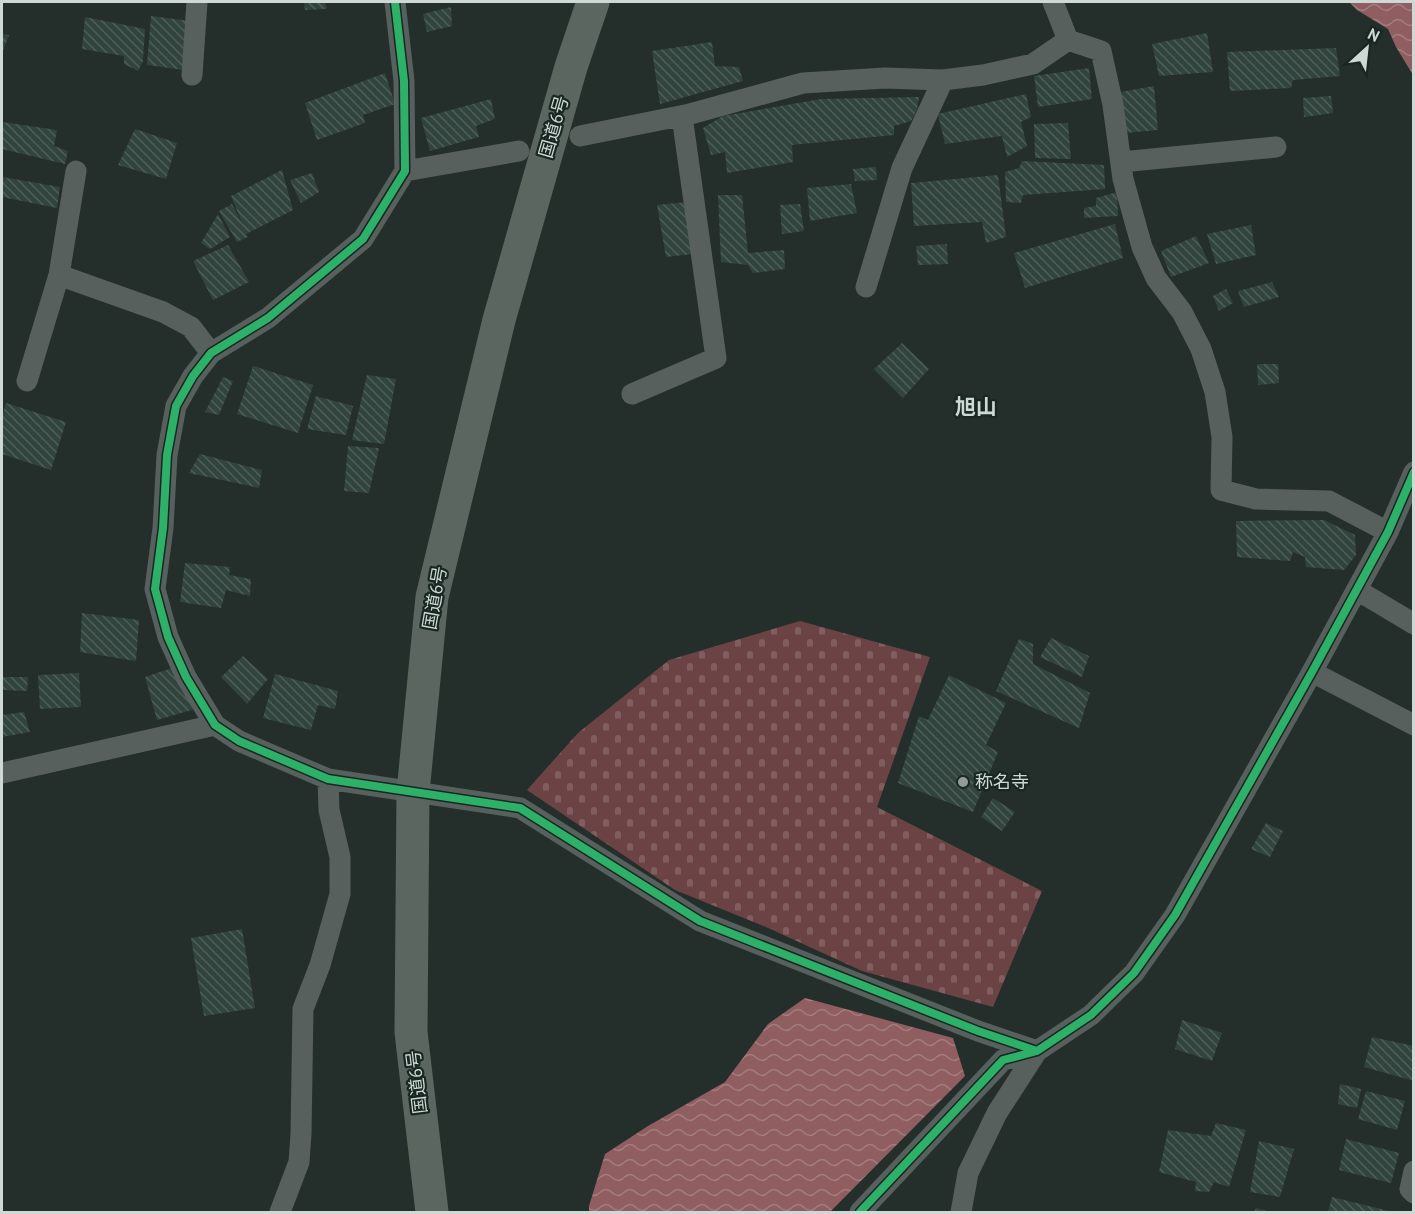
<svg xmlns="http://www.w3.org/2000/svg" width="1415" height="1214" font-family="'PT Sans','Noto Sans JP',sans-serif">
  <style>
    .cemetery { fill: url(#cemetery-stones) }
    .water { fill: url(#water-waves) }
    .building { fill: url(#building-back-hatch) }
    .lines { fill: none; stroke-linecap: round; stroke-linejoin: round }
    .street { stroke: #58605d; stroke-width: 21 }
    .highway { stroke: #5b6661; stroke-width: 33 }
    .cycleway-casing { stroke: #182721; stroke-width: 11 }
    .cycleway { stroke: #2db169; stroke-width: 8 }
    .poi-dot { fill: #929c98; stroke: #182721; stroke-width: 2 }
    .labels { text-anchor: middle; stroke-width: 4.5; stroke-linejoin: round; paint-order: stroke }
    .street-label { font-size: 18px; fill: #ced8d4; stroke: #182721 }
    .poi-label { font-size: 18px; fill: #ced8d4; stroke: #182721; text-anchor: start }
    .quarter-label { font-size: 21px; font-weight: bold; fill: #ced8d4; stroke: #182721 }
  </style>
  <defs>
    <pattern id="cemetery-stones" width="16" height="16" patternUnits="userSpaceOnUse" patternTransform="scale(1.5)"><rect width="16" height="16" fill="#6c4345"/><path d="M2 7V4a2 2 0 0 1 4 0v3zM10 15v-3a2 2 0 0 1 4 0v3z" fill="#805d5f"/></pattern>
    <pattern id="water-waves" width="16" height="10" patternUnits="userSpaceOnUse" patternTransform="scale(1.5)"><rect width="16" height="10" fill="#905e61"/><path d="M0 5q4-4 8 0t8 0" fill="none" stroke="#a37c7e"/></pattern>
    <pattern id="building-back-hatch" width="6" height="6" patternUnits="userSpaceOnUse" patternTransform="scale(1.5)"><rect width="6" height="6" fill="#32443e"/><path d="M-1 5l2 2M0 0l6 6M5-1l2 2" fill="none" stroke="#4e5e59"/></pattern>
  </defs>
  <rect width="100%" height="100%" fill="#242e2a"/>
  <path class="cemetery" d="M800,621l130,36 -53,150 165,84 -49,116 -131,-36 -96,-44 -91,-37 -148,-100 51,-57 91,-73z"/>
  <path class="water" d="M1349,2h64v73l-17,-28 -8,-18 -31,-19z
    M805,998l148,40 12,38 -135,136h-241v-6l16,-52 43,-28 77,-44 43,-58z"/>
  <path class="building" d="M304,2h21l2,7 -22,1z
    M451,7l1,19 -25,6 -4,-18z
    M151,16l39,5 -6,49 -37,-5z
    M85,17l60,12 -2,32 -5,10 -14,-7v-8l-42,-7z
    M1207,33l6,39 -54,4 -7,-32z
    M2,34l7,1 -7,18z
    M712,42l3,24 24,1 4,14 -83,23 -8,-53z
    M1336,48l4,28 -47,4 -2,8 -61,3 -3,-39z
    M1089,68l3,31 -54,8 -4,-31z
    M385,73l10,31 -32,11 2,8 -48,17 -12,-37z
    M1154,86l4,44 -33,3 -5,-41z
    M1026,94l5,23 -10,5 6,24 -20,11 -5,-21 -57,8 -7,-30z
    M1331,96l2,17 -29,4 -1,-19z
    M919,97l-2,13 -6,11 -17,5v9l-102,10 1,17 -66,11 -2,-21 -14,3 -8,-27 20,-12 98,-17z
    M491,99l4,20 -19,7 3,11 -49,14 -9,-33z
    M2,122l55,8 -3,16 14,5 -3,13 -63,-15z
    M1068,123l3,36 -36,-1 -1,-34z
    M135,129l42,14 -11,36 -48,-14z
    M1022,161l82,4 1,24 -82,6 -2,8 -15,-1 -1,-30 14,-4z
    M876,167l1,13 -22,1 -2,-12z
    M282,170l11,40 -47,24 2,3 -11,5 -18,-31 13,-7 11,21 -12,-29z
    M312,173l7,19 -18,11 -11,-23z
    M998,175l8,62 -20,6 -4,-21 -68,4 -3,-43z
    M2,177l58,10 -3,21 -55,-11z
    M851,184l6,29 -47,8 -3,-33z
    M1117,192l1,24 -34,2v-10l12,-2v-8z
    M718,195h24l6,58 36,-3 1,19 -32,4 -5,-8 -27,-3z
    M686,202l7,52 -27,3 -9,-52z
    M800,204l4,27 -22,3 -2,-29z
    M218,214l12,23 -20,12 -9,-6z
    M1115,224l8,34 -98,30 -11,-35z
    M1251,225l5,30 -40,9 -9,-30z
    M1196,236l13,27 -38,14 -10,-26z
    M947,244l1,20 -30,1 -2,-19z
    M228,245l21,37 -36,18 -20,-39z
    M1272,282l7,15 -35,10 -6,-16z
    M1226,289l7,14 -14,8 -6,-15z
    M902,343l27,26 -26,29 -29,-29z
    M1257,364h21l1,19 -21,2z
    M253,366l60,19 -15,48 -61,-19z
    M367,375l29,4 -12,65 -32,-4z
    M223,377l10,4 -14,34 -14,-3z
    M316,396l37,10 -7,29 -39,-6z
    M6,403l60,19 -15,48 -49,-16v-37z
    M348,446l31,2 -10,45 -25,-2z
    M200,454l62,16 -3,18 -70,-15z
    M1324,520l31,15 1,20 -12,15 -38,-3 -1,-10 -12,-5 -3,9 -53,-4 -1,-36z
    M185,563l45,4 -1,8 22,4 -1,17 -24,-6 -5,18 -41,-6z
    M82,613l57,7 -3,41 -56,-9z
    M1051,638l38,18 -7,21 -42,-20z
    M1019,639l14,5v20l57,29 -11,35 -83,-37z
    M243,656l25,23 -21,25 -26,-27z
    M175,667l20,42 -38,11 -12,-43z
    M79,673l2,34 -41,2 -2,-34z
    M275,674l63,17 -3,18 -17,-4 -7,25 -48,-12z
    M949,675l57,28 -20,42 12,7 -25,60 -75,-29 21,-67 9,4z
    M2,677h26l-1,14 -25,-1z
    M24,712l6,20 -28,5v-22z
    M993,798l22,14 -13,19 -21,-14z
    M1266,823l17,8 -13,26 -19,-8z
    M242,929l13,79 -51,8 -13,-78z
    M1182,1020l40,13 -10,28 -37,-12z
    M1372,1037l42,9v35l-50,-14z
    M1340,1084l21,5 -4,19 -19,-4z
    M1366,1091l39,10 -8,29 -39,-11z
    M1216,1123l30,7 -17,57 -15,-5 -5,10 -14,-1 1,-9 -37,-10 9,-42 43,6z
    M1346,1139l53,14 -8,30 -52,-13z
    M1259,1141l35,8 -14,48 -30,-5z
    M1332,1197l61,15h-65z
    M1256,1208l14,4h-16z"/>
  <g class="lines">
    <path class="street" d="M395,2l9,79 1,90 -42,68 -95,79 -57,35 -18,23 -17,30 -9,49 -4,73 -8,61 13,48 18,40 29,48 24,16 89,38 192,29 180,113 278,110 59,20
      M1053,2l15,38 33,11 12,54 10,74 19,68 14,31 26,34 19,37 14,43 7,45 -1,53 35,9 73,2 59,31
      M192,75l5,-73
      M580,136l110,-22 113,-31 82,-5 58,2 40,-5 50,-11 35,-24
      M1121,162l155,-15
      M405,171l114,-20
      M59,275l17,-104
      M866,287l36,-119 41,-88
      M27,381l32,-106 104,37 28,15 20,26
      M632,394l84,-36 -34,-242
      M1357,590l57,34
      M1312,672l102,53
      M2,773l213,-48
      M1414,1171l-4,18 4,4
      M280,1212l19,-50 2,-28 2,-125 17,-44 20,-71v-37l-11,-47 -1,-31
      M860,1212l143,-152 34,-9 54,-36 43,-42 41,-58 137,-243 76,-140 26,-60
      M961,1212l7,-39 29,-60 40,-62"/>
    <path class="highway" d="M432,1212l-21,-180 2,-240 19,-195 67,-277 72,-253 22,-65"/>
    <defs>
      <path id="cycleway" d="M395,2l9,79 1,90 -42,68 -95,79 -57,35 -18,23 -17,30 -9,49 -4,73 -8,61 13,48 18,40 29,48 24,16 89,38 192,29 180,113 278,110 59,20
        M860,1212l143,-152 34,-9 54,-36 43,-42 41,-58 137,-243 76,-140 26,-60"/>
    </defs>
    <use href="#cycleway" class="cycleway-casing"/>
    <use href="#cycleway" class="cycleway"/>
  </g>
  <circle class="poi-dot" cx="963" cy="782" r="6"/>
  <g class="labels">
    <g class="street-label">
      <text transform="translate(554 127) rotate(-74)" y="6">国道6号</text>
      <text transform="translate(435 598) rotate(-80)" y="6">国道6号</text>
      <text transform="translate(417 1082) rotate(-97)" y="6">国道6号</text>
    </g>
    <g class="poi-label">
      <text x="975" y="788">称名寺</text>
    </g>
    <g class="quarter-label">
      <text x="976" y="414">旭山</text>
    </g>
  </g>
  <rect width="1415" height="1214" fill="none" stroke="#ced8d4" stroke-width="6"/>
  <g transform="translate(1367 48) rotate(27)" stroke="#182721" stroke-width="4.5" paint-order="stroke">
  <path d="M0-4.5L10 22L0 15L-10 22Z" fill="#ced8d4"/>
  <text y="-9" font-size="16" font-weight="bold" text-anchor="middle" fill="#ced8d4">N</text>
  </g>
</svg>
